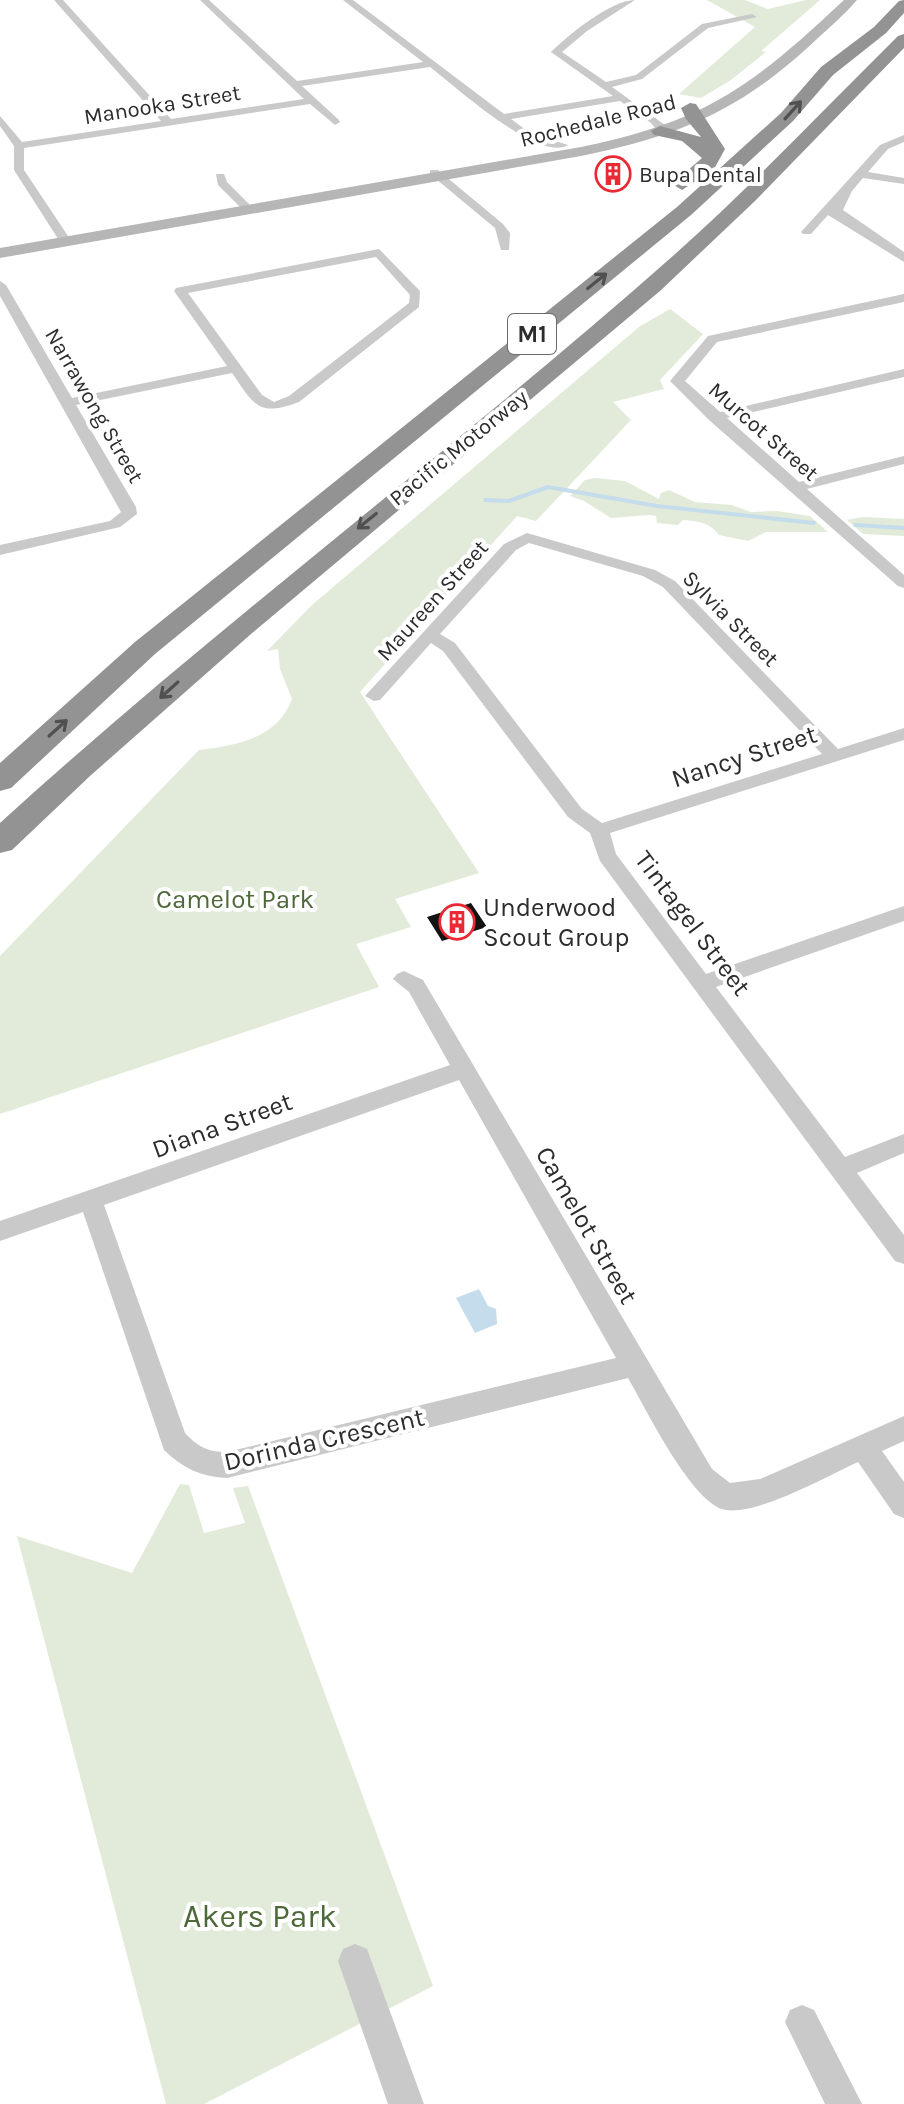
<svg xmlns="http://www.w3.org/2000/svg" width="904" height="2104" font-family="Karla,sans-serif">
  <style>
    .green { fill: #e2ebd9 }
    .water { fill: #c4dceb }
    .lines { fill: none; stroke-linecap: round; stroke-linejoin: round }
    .stream { stroke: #c4dceb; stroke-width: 4 }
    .building { fill: #131313 }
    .street { fill: #c9c9c9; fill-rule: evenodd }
    .secondary { fill: #b6b6b6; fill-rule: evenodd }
    .highway { fill: #939393; fill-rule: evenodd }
    .oneway { stroke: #505050 }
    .labels { text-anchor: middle; stroke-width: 8; stroke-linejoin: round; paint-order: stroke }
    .far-street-label { font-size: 22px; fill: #2c2c2c; stroke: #fff }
    .far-poi-label { font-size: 22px; fill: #2c2c2c; stroke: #fff; text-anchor: start }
    .shield { fill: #fff; stroke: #6b6b6b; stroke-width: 2 }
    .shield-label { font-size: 24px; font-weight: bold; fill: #2c2c2c }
    .street-label { font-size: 26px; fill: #2c2c2c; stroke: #fff }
    .park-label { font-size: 26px; fill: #4e6939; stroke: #fff }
    .poi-label { font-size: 26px; fill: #2c2c2c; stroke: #fff; text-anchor: start }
    .near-park-label { font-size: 32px; fill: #4e6939; stroke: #fff }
  </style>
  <rect width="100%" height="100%" fill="#fff"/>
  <path class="green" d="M707,0h38l23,9 38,-9h14l-59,51 5,1 -35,28 -30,18 -22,-4 76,-67z
    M670,309l33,25 -43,46 4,9 -51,13 18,18 -95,101 -19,-5 -157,176 119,181 -84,26 16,28 -55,17 23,43 -379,127v-158l199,-206c38,-5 78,-11 93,-51l-12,-30 -2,-20 -11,2 45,-46 327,-278z
    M595,478l30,3 34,18 2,-6 8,-3 26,12 37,3 19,7 26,-1 33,5 18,16h-62l-18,9 -29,-6c-10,-13 -21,-14 -36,-15l-5,5 -21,-2 -1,-7 -6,-1 -39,3 -27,-17 -14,-5 15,-16z
    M862,517l42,2v17l-41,-2 -16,-14z
    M180,1484l9,1 15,48 41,-10 -12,-35 15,-2 185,500 -229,118h-38l-149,-568 115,37z"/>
  <path class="water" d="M479,1289l9,17 8,3 1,15 -22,9 -19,-35z"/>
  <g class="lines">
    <path class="stream" d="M485,500l24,1 39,-14 109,19 157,17
      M855,525l49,3"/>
  </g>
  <path class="building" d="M471,903l16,24 -45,14 -15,-24z"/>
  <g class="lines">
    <path class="street" d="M54,0h9l108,119 133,-20 -104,-99h9l88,81 126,-19 -80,-62h10l151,114 109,-18 -62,-44c17,-17 60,-52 84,-52l-48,31 -25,21 44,30 30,-7 66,-51 50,-10 5,3 -49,11 -66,51 -30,8 53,38v6l-5,3 -9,-11 -31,-22 -109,18 19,14 38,12c-29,18 -113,-59 -138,-78l-128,19 37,34 1,2 -5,3 -25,-21 -286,44v22l48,72 -6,4 -4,-1 -48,-75v-24l-14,-20v-10l22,26 139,-21z
      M904,135v7l-16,7 -20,23 36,6v6l-41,-6 -11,13 -9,19 61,42v10l-76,-47 -17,19h-8l-2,-2 79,-87z
      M430,170h8l65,54 7,9 -1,17h-8l-6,-22 -65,-54z
      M216,174h8l3,8 26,26v4h-8l-27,-27z
      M379,249l41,42 -1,16 -120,95c-41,15 -44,4 -67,-29l-156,32 60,102 1,7 -17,13 -120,28v-10l110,-24 11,-9 -121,-216v-15l6,4 66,113 155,-32 -53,-75 2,-3zM376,257l34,38 -1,8 -120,93 -15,6 -12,-7 -74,-102z
      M904,294v8l-187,40 -32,39 35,31 184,-43v8l-177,41 72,64 105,-26v8l-97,25 97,86v13l-6,-2 -189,-166 -39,-39 38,-45z
      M527,533l128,37 20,11 163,168 66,-21v12l-294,93 6,21 90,120 198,-68v15l-188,66 129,170 59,-23v19l-47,20 47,62v29l-9,-3 -295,-400 -10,-28 -22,-16 -125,-166 -12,-8 -51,57 -6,1 -9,-5 139,-152zM529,543l114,33 20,11 159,167 -220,69 -20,-14 -127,-166 -15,-9 76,-84z
      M404,971l19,9 289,489 18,14 30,-4 144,-63v25l-22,10 22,31v36l-10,-4 -36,-52c-31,14 -99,53 -132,48 -33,-4 -81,-103 -98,-132l-401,100c-25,-1 -45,-10 -63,-28l-81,-238 -83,29v-20l450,-156 -41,-73 -16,-13 4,-5zM459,1080l157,278 -389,94c-19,0 -29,-5 -42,-19l-81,-228z
      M355,1944l12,5 57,155h-36l-50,-143 5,-12z
      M802,2005l12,5 48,94h-37l-40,-82 5,-12z"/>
    <path class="secondary" d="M844,0h13c-12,14 -26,26 -39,38 -76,72 -136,97 -237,118l-581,102v-10l581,-101c126,-26 171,-61 263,-147z"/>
    <path class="highway" d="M904,0v13l-18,20 -53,42 -40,46 -102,94 -536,439 -144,134 -11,3v-28l135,-121 542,-435 104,-94 40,-46 53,-40 25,-26z
      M904,34v14l-148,152 -96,91 -409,343 -161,142 -78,74 -12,3v-30c217,-198 454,-373 674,-568 78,-69 150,-146 224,-219z
      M690,103l6,1 29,45 -11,20 -32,21 -10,-6 30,-26 -20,-17 -28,-6 -3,-4 9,-5 41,11 -15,-18 -5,-11z"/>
  </g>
  <defs><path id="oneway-shaft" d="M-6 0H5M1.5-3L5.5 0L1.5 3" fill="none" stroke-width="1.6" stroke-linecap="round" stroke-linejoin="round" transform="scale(2)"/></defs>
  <g class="oneway">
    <use href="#oneway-shaft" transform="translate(793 110) rotate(-48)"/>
    <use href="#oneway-shaft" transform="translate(597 281) rotate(-39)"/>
    <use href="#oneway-shaft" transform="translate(367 521) rotate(141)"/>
    <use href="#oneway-shaft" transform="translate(169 690) rotate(138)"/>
    <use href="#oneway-shaft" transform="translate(58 728) rotate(-42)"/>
  </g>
  <defs>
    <symbol id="building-ring" viewBox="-11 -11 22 22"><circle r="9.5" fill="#fff" stroke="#e92933" stroke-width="1.5"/><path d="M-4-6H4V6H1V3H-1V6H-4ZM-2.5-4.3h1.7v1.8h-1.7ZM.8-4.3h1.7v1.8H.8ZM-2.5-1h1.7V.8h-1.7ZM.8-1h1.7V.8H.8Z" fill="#e92933"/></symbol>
  </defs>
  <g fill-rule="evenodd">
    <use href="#building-ring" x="593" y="154" width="40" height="40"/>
    <use href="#building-ring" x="437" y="902" width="40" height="40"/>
  </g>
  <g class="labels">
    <g class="far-street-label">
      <text transform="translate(162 104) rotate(-9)" y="8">Manooka Street</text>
      <text transform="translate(598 120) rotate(-14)" y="8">Rochedale Road</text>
      <text transform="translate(95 405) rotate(60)" y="8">Narrawong Street</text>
      <text transform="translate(764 431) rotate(41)" y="8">Murcot Street</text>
      <text transform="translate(458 447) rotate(-39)" y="8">Pacific Motorway</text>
      <text transform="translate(432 600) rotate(-48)" y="8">Maureen Street</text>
      <text transform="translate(731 618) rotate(45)" y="8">Sylvia Street</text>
    </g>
    <g class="far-poi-label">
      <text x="639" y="182">Bupa Dental</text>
    </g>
    <rect class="shield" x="508" y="314" width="48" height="40" rx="6"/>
    <g class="shield-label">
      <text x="532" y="342">M1</text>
    </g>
    <g class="street-label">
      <text transform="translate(744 756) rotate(-18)" y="9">Nancy Street</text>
      <text transform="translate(693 923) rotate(53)" y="9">Tintagel Street</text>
      <text transform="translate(222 1125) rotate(-20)" y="9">Diana Street</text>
      <text transform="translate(587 1225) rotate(60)" y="9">Camelot Street</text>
      <text transform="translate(324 1439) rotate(-13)" y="9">Dorinda Crescent</text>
    </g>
    <g class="park-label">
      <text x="235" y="908">Camelot Park</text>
    </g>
    <g class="poi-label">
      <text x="483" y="916">Underwood<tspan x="483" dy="30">Scout Group</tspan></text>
    </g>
    <g class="near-park-label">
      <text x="260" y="1927">Akers Park</text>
    </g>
  </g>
</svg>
